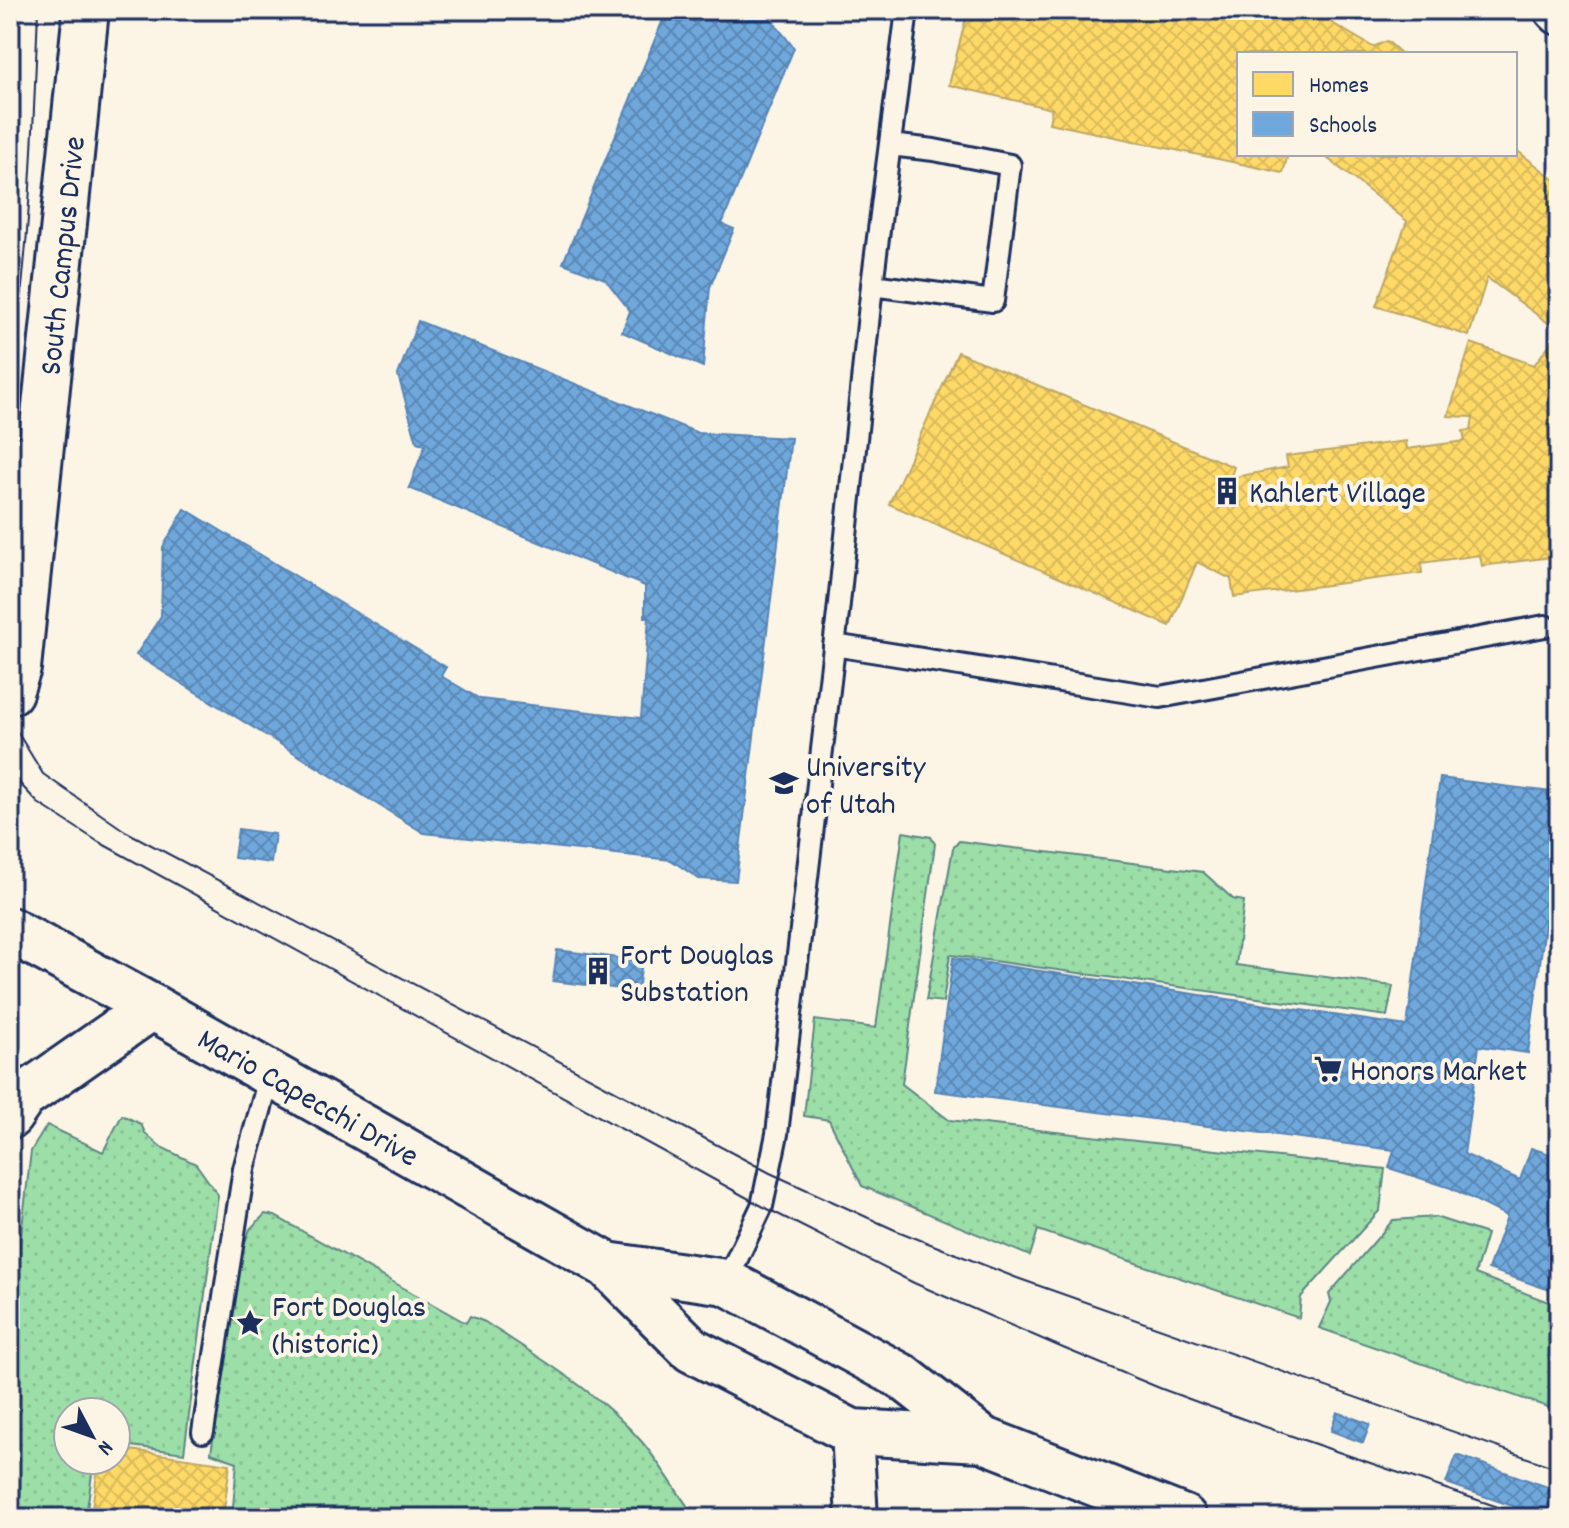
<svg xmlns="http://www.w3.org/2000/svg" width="1569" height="1528" font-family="Dekko,sans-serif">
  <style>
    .grass { fill: url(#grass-dots); stroke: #5c8683; stroke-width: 2 }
    .homes { fill: url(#homes-cross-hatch); stroke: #bba664; stroke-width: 2 }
    .schools { fill: url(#schools-cross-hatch); stroke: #5684b6; stroke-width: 2 }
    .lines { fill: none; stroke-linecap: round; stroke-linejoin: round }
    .lane-casing { stroke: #1b2f5e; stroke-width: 26 }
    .street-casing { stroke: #1b2f5e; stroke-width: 46 }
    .secondary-casing { stroke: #1b2f5e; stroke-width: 50 }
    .lane { stroke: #fcf5e5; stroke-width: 20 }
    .street { stroke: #fcf5e5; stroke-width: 40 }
    .secondary { stroke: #fcf5e5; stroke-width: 44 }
    .tram { stroke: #1b2f5e; stroke-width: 2 }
    .labels { text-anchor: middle; stroke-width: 8; stroke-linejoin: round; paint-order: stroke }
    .street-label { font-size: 32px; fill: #1b2f5e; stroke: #fcf5e5 }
    .poi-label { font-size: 32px; fill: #1b2f5e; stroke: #fcf5e5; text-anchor: start }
  </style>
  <defs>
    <pattern id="grass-dots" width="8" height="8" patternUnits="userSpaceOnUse" patternTransform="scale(2)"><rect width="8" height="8" fill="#9cdea8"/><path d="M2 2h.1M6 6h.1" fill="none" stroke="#86bf93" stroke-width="1.8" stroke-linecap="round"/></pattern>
    <pattern id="homes-cross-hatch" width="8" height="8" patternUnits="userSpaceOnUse" patternTransform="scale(2)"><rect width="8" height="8" fill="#ffd966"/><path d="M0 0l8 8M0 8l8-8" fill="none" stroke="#dabb5b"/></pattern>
    <pattern id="schools-cross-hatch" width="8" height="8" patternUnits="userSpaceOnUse" patternTransform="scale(2)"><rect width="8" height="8" fill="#6fa8dc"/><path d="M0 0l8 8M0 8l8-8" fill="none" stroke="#5a89b6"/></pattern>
  </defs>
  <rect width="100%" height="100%" fill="#fcf5e5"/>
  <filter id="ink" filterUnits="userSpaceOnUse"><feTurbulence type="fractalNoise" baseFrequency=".0125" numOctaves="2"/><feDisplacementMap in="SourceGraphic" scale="16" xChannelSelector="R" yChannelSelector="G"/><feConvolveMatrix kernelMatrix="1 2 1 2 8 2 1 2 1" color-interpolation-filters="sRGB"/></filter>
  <g filter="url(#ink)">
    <path class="grass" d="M903,832l28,5 4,7 -33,240 47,36 436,49 -5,41 -79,87 -2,21 -261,-88 -8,26 -168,-70 -33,-66 -25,-4 11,-96 61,8z
      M959,841l244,31 30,27 11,2 -8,64 157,21 -6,30 -437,-61 -7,47 -17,-2 27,-152z
      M122,1115l19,9 4,9 16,14 35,17 22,31 -34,258 -68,-9v-32h-48v48h26l-8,56 10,2h-86v-201l4,-22 17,-144 16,-26 56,27z
      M265,1214l10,2 191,107 4,-7 15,6c54,36 114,70 157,120 20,24 35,51 54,76h-464l5,-56 -26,-9 29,-197 10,-27z
      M1435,1217l52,17 -12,40 84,32v105l-240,-83 12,-26 -2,-8 64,-74z"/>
    <path class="homes" d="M968,10h354v7l51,30 14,-6 15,13h-163v100h49l-5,19 -234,-50 3,-14 -103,-24z
      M1515,149l44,34v148l-72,-53 -18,58 -93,-30 31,-85 -85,-67h193z
      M1559,332v224l-77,10 -2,-11 -59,8 1,10 -188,24 -3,-18 -34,-17 -27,64 -281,-122 69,-152 276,115 -4,11 58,-11 -2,-11 120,-15 1,8 58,-8 -2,-10 8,-1 2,-13 -25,-1 23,-73 63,22z
      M116,1448l114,16 -7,54h-106l-26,-3 8,-55h17z"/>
    <path class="schools" d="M667,10h97l30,38 -72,176 12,5 -24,58 -7,80 -81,-35 8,-21 -25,-32 -42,-16z
      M418,321l280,112 93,5 -55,443 -37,-2 -28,-19 -247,-27 -288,-178 25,-39 2,-69 22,-38 261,158 -5,9 39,23 161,19 8,-101h-4v-31l-236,-98 16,-43 -8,-3 -19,-67z
      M1440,778l119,15v28l-31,232 -49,-7 -15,108 56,26 11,-32 28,9v136l-71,-24 19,-53 -56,-28 -62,-20 5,-18 -459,-59 18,-133 454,68z
      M238,829l37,5 -4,29 -37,-5z
      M557,950l85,11 -4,30 -85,-10z
      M1337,1412l33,12 -7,19 -32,-12z
      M1457,1455l102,36v22l-2,5h-10l-101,-35z"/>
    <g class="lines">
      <defs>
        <path id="lane" d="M872,285l121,16 17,-136 -76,-15 -44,-5
          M834,645l326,52 385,-71
          M726,1282l36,-76 15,-72 61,-521 34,-328 35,-275
          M203,1432l41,-263 26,-94"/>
        <path id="street" d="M1555,10l4,4
          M852,1432l5,86"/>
        <g id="secondary">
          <path id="s1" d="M10,692l8,-24 68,-658"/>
          <path id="s2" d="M10,930l142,77 455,258 85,85 160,82 130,7"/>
          <path d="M10,1116l13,-19 129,-90"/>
          <path d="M607,1265l119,17 177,95 79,62 202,79"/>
        </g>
      </defs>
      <use href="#lane" class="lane-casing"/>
      <use href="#street" class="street-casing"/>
      <use href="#secondary" class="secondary-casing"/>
      <use href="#lane" class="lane"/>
      <use href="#street" class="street"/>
      <use href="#secondary" class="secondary"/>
      <path class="tram" d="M10,377c20,-121 23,-244 28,-367
        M10,720l33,54 82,57 645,342 125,57 122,48 542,191
        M10,773l28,30 59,38 665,365 152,77 149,65 99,41 95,35 273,94"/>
    </g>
  </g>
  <defs>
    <symbol id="building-bare" viewBox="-9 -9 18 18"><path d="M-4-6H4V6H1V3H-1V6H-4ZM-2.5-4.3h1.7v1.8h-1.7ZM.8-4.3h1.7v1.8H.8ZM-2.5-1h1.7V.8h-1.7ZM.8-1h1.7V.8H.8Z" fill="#1b2f5e" stroke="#fcf5e5" stroke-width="2.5" paint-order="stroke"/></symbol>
    <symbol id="university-bare" viewBox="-9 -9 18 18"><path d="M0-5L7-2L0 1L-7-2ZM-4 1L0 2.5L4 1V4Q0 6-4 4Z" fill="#1b2f5e" stroke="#fcf5e5" stroke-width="2.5" paint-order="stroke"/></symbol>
    <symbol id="supermarket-bare" viewBox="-9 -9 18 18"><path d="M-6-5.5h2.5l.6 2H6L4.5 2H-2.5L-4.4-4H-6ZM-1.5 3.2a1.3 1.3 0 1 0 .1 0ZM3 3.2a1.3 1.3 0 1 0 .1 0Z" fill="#1b2f5e" stroke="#fcf5e5" stroke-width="2.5" paint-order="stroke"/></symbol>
    <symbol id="sight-bare" viewBox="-9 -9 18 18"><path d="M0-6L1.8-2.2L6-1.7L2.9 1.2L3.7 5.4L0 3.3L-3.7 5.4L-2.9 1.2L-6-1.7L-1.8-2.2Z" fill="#1b2f5e" stroke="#fcf5e5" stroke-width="2.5" paint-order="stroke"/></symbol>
  </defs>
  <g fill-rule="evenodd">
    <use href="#building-bare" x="1207" y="471" width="40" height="40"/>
    <use href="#university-bare" x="764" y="763" width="40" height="40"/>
    <use href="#building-bare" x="578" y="951" width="40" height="40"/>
    <use href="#supermarket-bare" x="1308" y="1049" width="40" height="40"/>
    <use href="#sight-bare" x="230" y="1303" width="40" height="40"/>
  </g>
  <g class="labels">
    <g class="street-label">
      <text dy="11" stroke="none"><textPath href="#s1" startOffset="440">South Campus Drive</textPath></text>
      <text dy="11" stroke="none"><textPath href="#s2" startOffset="342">Mario Capecchi Drive</textPath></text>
    </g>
    <g class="poi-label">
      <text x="1249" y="502">Kahlert Village</text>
      <text x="806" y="776">University<tspan x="806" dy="37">of Utah</tspan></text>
      <text x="620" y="964">Fort Douglas<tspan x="620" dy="37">Substation</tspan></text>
      <text x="1350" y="1080">Honors Market</text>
      <text x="272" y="1316">Fort Douglas<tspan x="272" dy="37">(historic)</tspan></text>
    </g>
  </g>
  <rect width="1569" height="1528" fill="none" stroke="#fcf5e5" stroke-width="40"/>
  <rect x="20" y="20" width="1529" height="1488" fill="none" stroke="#1b2f5e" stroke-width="3" filter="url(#ink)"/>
  <rect x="1237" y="52" width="280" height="104" fill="#fcf5e5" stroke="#a2a6af" stroke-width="2"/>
  <rect x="1253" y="72" width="40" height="24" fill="#ffd966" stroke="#a2a6af" stroke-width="2"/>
  <text x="1309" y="92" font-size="24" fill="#1b2f5e">Homes</text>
  <rect x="1253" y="112" width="40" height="24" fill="#6fa8dc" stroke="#a2a6af" stroke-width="2"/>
  <text x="1309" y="132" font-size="24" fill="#1b2f5e">Schools</text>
  <g transform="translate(92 1436) rotate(131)"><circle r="38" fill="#fcf5e5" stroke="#a2a6af" stroke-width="2"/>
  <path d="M0-6L14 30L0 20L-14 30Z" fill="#1b2f5e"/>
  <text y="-12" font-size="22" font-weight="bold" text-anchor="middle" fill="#1b2f5e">N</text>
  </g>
</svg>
